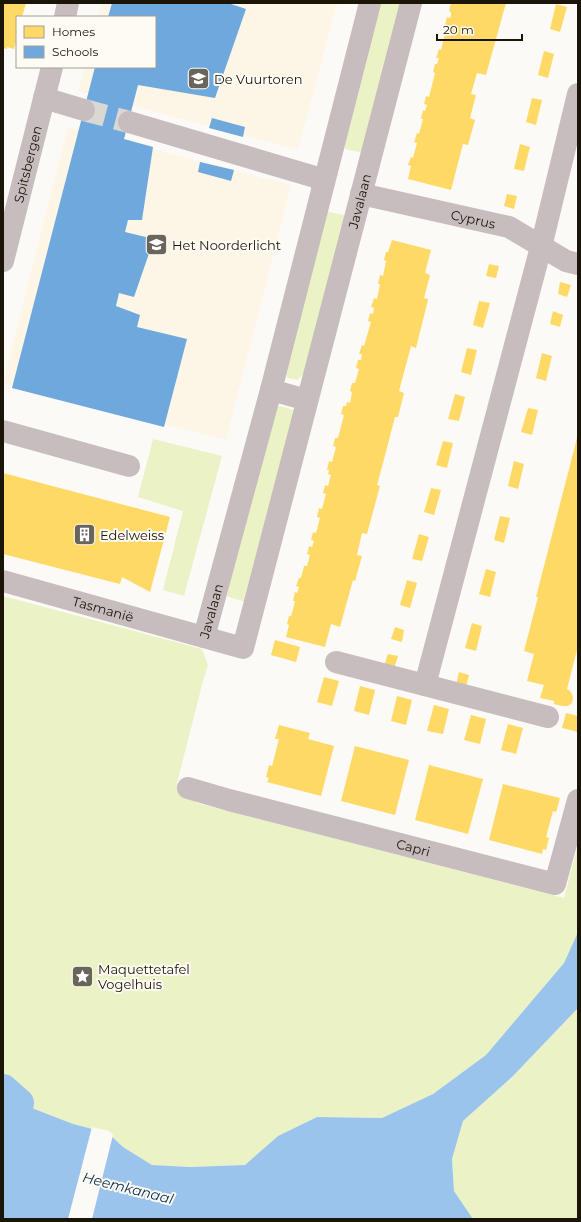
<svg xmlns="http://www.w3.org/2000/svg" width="581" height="1222" font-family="Montserrat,sans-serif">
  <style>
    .built { fill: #fdf5e6 }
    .green { fill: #eaf2c6 }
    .water { fill: #9bc4ec }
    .pier { fill: #fcfaf6 }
    .homes { fill: #ffd966 }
    .schools { fill: #6fa8dc }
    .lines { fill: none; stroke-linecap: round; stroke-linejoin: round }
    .canal { stroke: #9bc4ec; stroke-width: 30 }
    .minor-tunnel { stroke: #dad8d2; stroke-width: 22; stroke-dasharray: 22 11; stroke-linecap: butt }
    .minor { stroke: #c7bcbe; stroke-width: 22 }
    .labels { text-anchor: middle; stroke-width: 4; stroke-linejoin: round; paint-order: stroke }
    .poi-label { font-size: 13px; fill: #1b1508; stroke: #fefbf4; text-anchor: start }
    .street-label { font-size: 13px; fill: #1b1508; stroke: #fefbf4 }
    .water-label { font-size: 14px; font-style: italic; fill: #002c51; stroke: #fefbf4 }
  </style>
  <rect width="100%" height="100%" fill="#fcfaf6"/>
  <path class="built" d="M102,3h235l-39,147 -220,-59 7,-24h70v-50h-57z
    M68,127l223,58 -65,255 -223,-57z"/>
  <path class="green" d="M380,3h24l-40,150 -19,-4 -1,-8z
    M325,211l23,5 -41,155 -10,9 -9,-2 -4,-7z
    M280,406l14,4 2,6 -48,187 -21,-7 2,-12 45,-176z
    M153,439l69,17 -38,140 -21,-6 20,-79 -45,-14z
    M3,596l199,53 6,16 -6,20 -25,98 20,20 367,95 14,-53v87l-14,31 -78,92 -53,39 -51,24 -65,-1 -39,19 -33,29 -55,2 -38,-2 -29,-18 -15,-14 -35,-9 -54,-21 -16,-3z
    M578,1008v211h-105l-19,-28 -2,-32 11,-38 50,-45z"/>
  <path class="water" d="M578,932v76l-65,68 -50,45 -11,38 2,32 19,28h-470v-119l16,3 54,21 35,9 15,14 29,18 38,2 55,-2 33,-29 39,-19 65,1 51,-24 53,-39 78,-92z"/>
  <path class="pier" d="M92,1127l17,4 4,4 -21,84h-24z"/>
  <path class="homes" d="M3,3h23l-4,14h-5v21l-3,11 -7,-2v2l-4,-1z
    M451,3h55l-20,72 -9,-2 -6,21 5,1 -6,23 5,2 -7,25 -5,-1 -12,46 -43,-11 3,-13 -3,-1 3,-8 2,1 4,-15 -3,-1 3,-9 2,1 4,-15h-2l2,-9 2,1 2,-6 -3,-1 2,-8 3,1 6,-24 -2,-1 2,-8h2l2,-6h-3l3,-9 2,1 6,-24 -2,-1 2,-8 3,1 1,-3v-3l-2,-1z
    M556,4l11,3 -7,25 -10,-3z
    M544,51l10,3 -6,24 -10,-3z
    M532,98l10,2 -6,25 -10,-3z
    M520,144l10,3 -6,24 -10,-2z
    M507,194l10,2 -3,13 -10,-3z
    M392,240l39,10 -6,23 5,2 -6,23 4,1v1l-12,48 -5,-2 -12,45 5,2 -6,24h-3l-12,46 -6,22 3,1 -13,48 -5,-1 -5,22 5,1 -7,25 -2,-1 -13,47 -9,-3 -6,23 -39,-10 3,-12 -2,-1 2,-8h2l1,-3 3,-12h-2l2,-9 2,1 2,-6 -3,-1 3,-8h2l3,-12h3l3,-11 -3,-1 2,-8 3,1 2,-6 -3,-1 2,-8 3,1 4,-15 -3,-1 2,-9 3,1 4,-15 -3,-1 2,-8 3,1 3,-11 -3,-1 1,-4h-2l2,-9 3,1 4,-15 -3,-1 2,-8h3l6,-23 -3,-1 2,-8h3l1,-4 3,1 2,-11 -2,-1 2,-8h3l4,-14 -3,-1 2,-8h3l1,-6h-3l3,-9 2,1 7,-24 -3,-1 2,-8 3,1 1,-6 -3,-1 3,-9 3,1 3,-15h-2l2,-9 3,1 3,-15 -2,-1 2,-8h2z
    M489,264l10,2 -3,12 -10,-2z
    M560,282l11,3 -4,12 -9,-3z
    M479,301l11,2 -7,25 -10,-3z
    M553,311l10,4 -3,12 -10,-3z
    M467,348l10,2 -6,25 -10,-3z
    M542,353l10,3 -6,25 -10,-3z
    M455,394l10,3 -6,24 -11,-2z
    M528,408l10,2 -6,25 -11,-3z
    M577,438l1,213 -1,-1 -10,39 3,2 2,3 1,4 -1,5 -4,3h-6l-8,-2v-3l-14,-3 4,-13 -17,-4 7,-27 -10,-3 14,-54h-2z
    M443,441l10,2 -6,25 -11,-3z
    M514,461l10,3 -6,25 -10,-3z
    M3,473l167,44 -20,75 -28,-15 -2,7 -117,-30z
    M431,488l10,2 -7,25 -10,-3z
    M500,516l10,2 -6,25 -10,-3z
    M419,534l10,3 -7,24 -10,-2z
    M486,569l10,3 -6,25 -11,-3z
    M407,580l10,3 -7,25 -10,-3z
    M472,623l10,3 -6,25 -11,-3z
    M395,627l9,3 -2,12 -11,-3z
    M275,640l25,7 -4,15 -25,-7z
    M388,654l10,2 -4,13 -10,-3z
    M459,672l10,3 -3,12 -10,-2z
    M324,677l15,4 -7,25 -15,-4z
    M360,686l15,4 -6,25 -15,-4z
    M397,696l15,4 -6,25 -15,-4z
    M434,705l15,4 -6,25 -16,-3z
    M566,713l12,3v16l-16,-4z
    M471,715l15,4 -6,25 -16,-4z
    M508,724l15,4 -7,26 -15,-4z
    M279,725l31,8 -2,6 26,7 -13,50 -54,-14 2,-4 -3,-1 3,-12 3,1 7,-27h-4z
    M355,746l54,14 -14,55 -54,-14z
    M429,765l54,14 -15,55 -53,-14z
    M503,784l57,14 -4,14 -3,-1 -7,26 3,1 -3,12 -3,-1 -1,5 -53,-14z"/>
  <path class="schools" d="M112,3h116l18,6 -31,89 -77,-13 -14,54 29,8 -11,73h-14l-3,12 29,7 -20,58 -15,-4 -3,13 24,9 -3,12 50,12 -23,88 -152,-39 83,-321h60v-50h-47z
    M212,118l33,9 -2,10 -34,-9z
    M200,162l34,8 -3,11 -33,-9z"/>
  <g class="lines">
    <path class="canal" d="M3,1089l16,14"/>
    <path class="minor-tunnel" d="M84,110l45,12"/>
    <g class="minor">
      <path d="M65,17l3,-14"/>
      <path d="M44,98l40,12"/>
      <path d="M129,122l186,55 8,6"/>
      <path id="s1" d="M361,194l148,33 57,34 12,3"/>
      <path id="s2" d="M3,261l49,-194"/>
      <path d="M271,390l36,10"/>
      <path d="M3,431l126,35"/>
      <path id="s3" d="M3,581l240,67 168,-645"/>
      <path id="s4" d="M204,637l67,-247 99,-387"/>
      <path d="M336,662l212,55"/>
      <path d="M425,685l116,-438 37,-153"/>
      <path id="s5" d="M188,788l41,12 326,84 23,-84"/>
    </g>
  </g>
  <defs>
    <symbol id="school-square" viewBox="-11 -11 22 22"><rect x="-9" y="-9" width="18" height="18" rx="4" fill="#6a655b" stroke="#fefbf4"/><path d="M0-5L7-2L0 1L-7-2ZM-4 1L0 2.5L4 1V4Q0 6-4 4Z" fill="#fff"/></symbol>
    <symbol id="building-square" viewBox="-11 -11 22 22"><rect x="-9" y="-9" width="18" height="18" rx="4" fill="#6a655b" stroke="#fefbf4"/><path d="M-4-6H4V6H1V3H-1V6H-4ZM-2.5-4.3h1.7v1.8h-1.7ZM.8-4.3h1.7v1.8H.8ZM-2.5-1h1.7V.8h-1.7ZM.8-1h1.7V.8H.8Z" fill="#fff"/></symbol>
    <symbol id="sight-square" viewBox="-11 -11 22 22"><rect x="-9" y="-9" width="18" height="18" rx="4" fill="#6a655b" stroke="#fefbf4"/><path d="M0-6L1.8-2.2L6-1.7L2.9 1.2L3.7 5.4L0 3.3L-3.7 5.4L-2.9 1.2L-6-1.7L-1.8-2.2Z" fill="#fff"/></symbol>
  </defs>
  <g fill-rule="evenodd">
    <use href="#school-square" x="186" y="66" width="25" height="25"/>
    <use href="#school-square" x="144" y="232" width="25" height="25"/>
    <use href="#building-square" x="72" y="522" width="25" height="25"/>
    <use href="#sight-square" x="70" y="964" width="25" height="25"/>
  </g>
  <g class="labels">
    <g class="poi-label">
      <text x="214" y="84">De Vuurtoren</text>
      <text x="172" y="250">Het Noorderlicht</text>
      <text x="100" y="540">Edelweiss</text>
      <text x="98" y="974">Maquettetafel<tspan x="98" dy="15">Vogelhuis</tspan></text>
    </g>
    <g class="street-label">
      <text dy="5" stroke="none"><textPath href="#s2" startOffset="100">Spitsbergen</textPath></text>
      <text dy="5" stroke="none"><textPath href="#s3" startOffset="711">Javalaan</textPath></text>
      <text dy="5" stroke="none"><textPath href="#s1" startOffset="115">Cyprus</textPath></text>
      <text dy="5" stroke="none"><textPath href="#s4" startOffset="27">Javalaan</textPath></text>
      <text dy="5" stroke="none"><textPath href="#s3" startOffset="104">Tasmanië</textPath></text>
      <text dy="5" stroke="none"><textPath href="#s5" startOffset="233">Capri</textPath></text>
    </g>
    <g class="water-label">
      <text transform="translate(128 1188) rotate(14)" y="5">Heemkanaal</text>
    </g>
  </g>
  <rect width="581" height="1222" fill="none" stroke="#1b1508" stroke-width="8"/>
  <rect x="16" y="16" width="140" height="52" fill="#fefbf4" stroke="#a39f96"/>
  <rect x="24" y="26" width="20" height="12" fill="#ffd966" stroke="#a39f96"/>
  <text x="52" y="36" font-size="12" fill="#1b1508">Homes</text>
  <rect x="24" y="46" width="20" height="12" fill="#6fa8dc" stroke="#a39f96"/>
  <text x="52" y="56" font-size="12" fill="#1b1508">Schools</text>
  <path d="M437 34v6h85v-6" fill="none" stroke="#1b1508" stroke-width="2"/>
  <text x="443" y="34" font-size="12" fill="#1b1508" stroke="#fefbf4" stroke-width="3" paint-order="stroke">20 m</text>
</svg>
